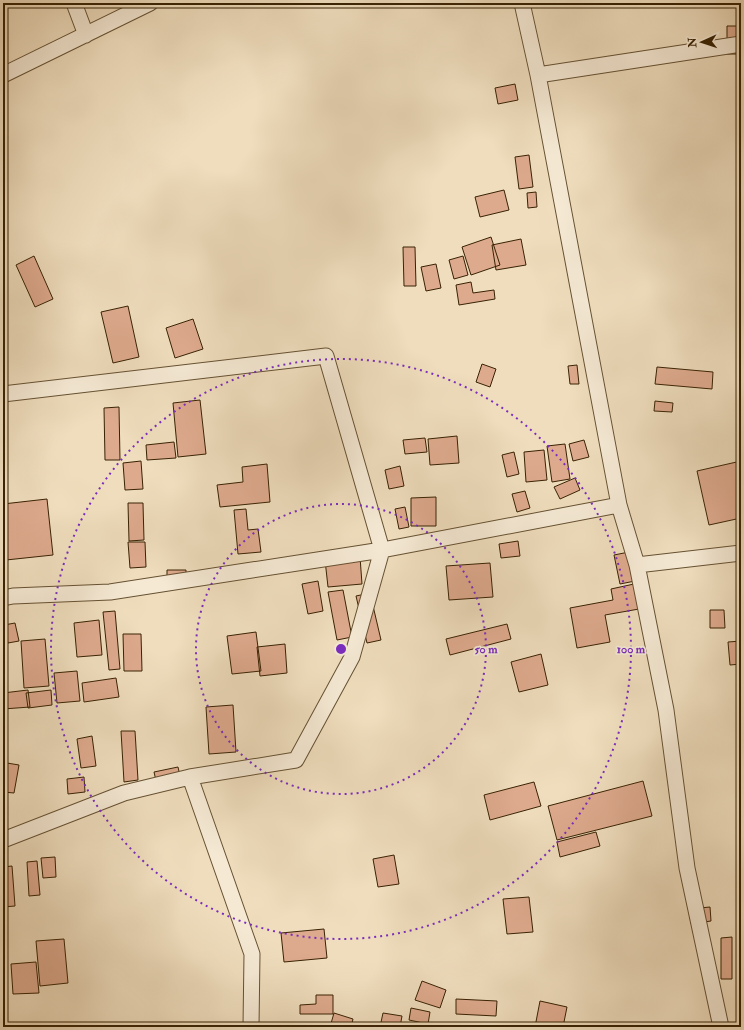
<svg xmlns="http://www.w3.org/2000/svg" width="744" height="1030" font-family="'IM FELL Double Pica',serif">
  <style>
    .building { fill: #deaa8e; stroke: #382203 }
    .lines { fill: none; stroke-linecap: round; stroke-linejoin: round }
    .street-casing { stroke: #665132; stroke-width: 17 }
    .street { stroke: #f5e9d4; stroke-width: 15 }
    .ring { fill: none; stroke: #7b2cbf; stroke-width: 2; stroke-dasharray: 2 4 }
    .centre { fill: #7b2cbf; stroke: #f5e9d4; stroke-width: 2 }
    .ring-label { font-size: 12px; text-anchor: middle; font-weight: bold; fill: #7b2cbf; stroke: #f5e9d4; stroke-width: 3.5; stroke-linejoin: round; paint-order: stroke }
  </style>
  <rect width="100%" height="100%" fill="#efddbd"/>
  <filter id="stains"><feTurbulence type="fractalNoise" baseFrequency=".005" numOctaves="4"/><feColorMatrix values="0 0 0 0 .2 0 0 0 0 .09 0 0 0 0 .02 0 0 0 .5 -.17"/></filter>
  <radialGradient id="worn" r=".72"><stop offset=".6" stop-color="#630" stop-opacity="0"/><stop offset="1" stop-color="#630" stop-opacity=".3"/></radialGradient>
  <path class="building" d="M727,26h14v28h-14z
    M515,84l3,16 -20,4 -3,-16z
    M529,155l4,32 -14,2 -4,-32z
    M504,190l5,20 -29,7 -5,-20z
    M536,192l1,15 -9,1 -1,-15z
    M491,237l9,28 -29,10 -9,-28z
    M521,239l5,26 -30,5 -4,-25z
    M403,247h12l1,39h-12z
    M34,256l19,43 -18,8 -19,-42z
    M463,256l5,19 -14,4 -5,-19z
    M436,264l5,24 -15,3 -5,-24z
    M471,282l2,11 21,-3 1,9 -36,6 -3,-20z
    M128,306l11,51 -26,6 -12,-51z
    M193,319l10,30 -28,9 -9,-30z
    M482,364l14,5 -6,18 -14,-5z
    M577,365l2,19h-9l-2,-18z
    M657,367l56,5 -1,17 -57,-5z
    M200,400l6,54 -28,3 -5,-54z
    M655,401l18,2 -1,9 -18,-1z
    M119,407l1,53h-15l-1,-52z
    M457,436l2,27 -29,2 -2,-26z
    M425,438l2,14 -22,2 -2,-14z
    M584,440l5,17 -16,4 -4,-17z
    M174,442l2,16 -29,2 -1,-15z
    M565,444l5,35 -18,3 -5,-36z
    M544,450l3,30 -21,2 -2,-30z
    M514,452l5,22 -12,3 -5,-22z
    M141,461l2,28 -18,1 -2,-27z
    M741,461v57l-32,7 -12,-54z
    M267,464l3,38 -50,5 -3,-22 26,-3 -1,-15z
    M400,466l4,20 -15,3 -4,-19z
    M575,478l5,12 -20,9 -6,-12z
    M525,491l5,17 -13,4 -5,-18z
    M436,497v29h-25v-28z
    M47,499l6,56 -47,5 -3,-23v-33z
    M128,503h15l1,37 -15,1z
    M405,507l4,20 -10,2 -4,-20z
    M246,509l2,21 10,-1 3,23 -23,2 -4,-44z
    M518,541l2,15 -19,2 -2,-14z
    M128,542h17l1,25 -16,1z
    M629,552l6,29 -15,3 -6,-29z
    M360,557l2,27 -34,3 -3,-27z
    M490,563l3,34 -44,3 -3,-34z
    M167,570h19v10l-19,1z
    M318,581l5,30 -15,3 -6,-30z
    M634,584l5,25 -34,6 5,27 -33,6 -7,-40 43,-8 -2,-11z
    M343,590l9,47 -15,3 -9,-48z
    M370,593l11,47 -14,3 -11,-47z
    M710,610h14l1,18h-15z
    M115,611l5,58 -11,1 -6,-58z
    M99,620l3,35 -25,2 -3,-34z
    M15,623l4,18 -11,2 -4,-18z
    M507,624l4,15 -61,16 -4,-16z
    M256,632l5,39 -29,3 -5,-38z
    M123,634h18l1,37h-18z
    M45,639l4,47 -25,2 -3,-47z
    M741,641v23l-11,1 -2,-23z
    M285,644l2,29 -27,3 -3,-29z
    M541,654l7,31 -29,7 -8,-30z
    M77,671l3,30 -23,2 -3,-30z
    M116,678l3,19 -35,5 -2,-19z
    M28,690l2,17 -27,2v-16z
    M51,690l1,15 -24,3 -2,-15z
    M233,705l3,47 -27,2 -3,-47z
    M121,731h14l3,49 -14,2z
    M92,736l4,30 -15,2 -4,-29z
    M7,763l12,2 -5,28 -11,-1z
    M178,767l3,13 -24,5 -3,-13z
    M84,777l1,15 -17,2 -1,-15z
    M643,781l9,35 -95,24 -9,-34z
    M534,782l7,24 -51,14 -6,-25z
    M596,832l4,14 -40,11 -3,-15z
    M394,855l5,29 -21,3 -5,-28z
    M55,857l1,20 -13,1 -2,-20z
    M37,861l3,34 -11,1 -2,-34z
    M12,866l3,40 -12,1v-40z
    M529,897l4,35 -26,2 -4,-35z
    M710,907l1,14 -20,3 -2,-15z
    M324,929l3,29 -43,4 -3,-29z
    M732,937v42h-11v-41z
    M64,939l4,44 -28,3 -4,-45z
    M36,962l3,31 -26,1 -2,-30z
    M422,981l24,9 -6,18 -25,-8z
    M316,995h17v19h-33v-9l16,-1z
    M456,999l41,2 -1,15 -40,-2z
    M540,1001l27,6 -4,20h-28z
    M411,1008l19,4 -2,12 -19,-4z
    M334,1013l19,6 -2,8h-21z
    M383,1013l19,3 -2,11h-20z"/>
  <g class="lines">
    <defs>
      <path id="street" d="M74,3l12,32
        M522,3l16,72 81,430 18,60 29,145 21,158 34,159
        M3,75l147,-72
        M538,75l203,-31
        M3,394l323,-38 56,194 -30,107 -56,103 -106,17 -66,16 -121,47
        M637,565l104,-12
        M3,598l10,-2 97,-4 272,-42 237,-45
        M190,777l62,177 -1,73"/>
    </defs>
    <use href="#street" class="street-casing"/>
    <use href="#street" class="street"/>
  </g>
  <g class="ring">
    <circle cx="341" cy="649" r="145"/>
    <circle cx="341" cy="649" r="290"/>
  </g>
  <circle cx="341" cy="649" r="6" class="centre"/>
  <g class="ring-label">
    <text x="486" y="653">50 m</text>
    <text x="631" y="653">100 m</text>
  </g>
  <rect width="744" height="1030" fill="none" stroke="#efddbd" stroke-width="16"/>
  <rect x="4" y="4" width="736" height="1022" fill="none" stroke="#382203" stroke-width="2"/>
  <rect x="8" y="8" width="728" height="1014" fill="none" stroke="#382203"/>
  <g transform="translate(702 42) rotate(267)" stroke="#f5e9d4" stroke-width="3" paint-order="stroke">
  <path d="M0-3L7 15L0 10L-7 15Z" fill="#382203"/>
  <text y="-6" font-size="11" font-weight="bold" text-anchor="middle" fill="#382203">N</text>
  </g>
  <rect width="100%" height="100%" filter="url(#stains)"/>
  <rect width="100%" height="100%" fill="url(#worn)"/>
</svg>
